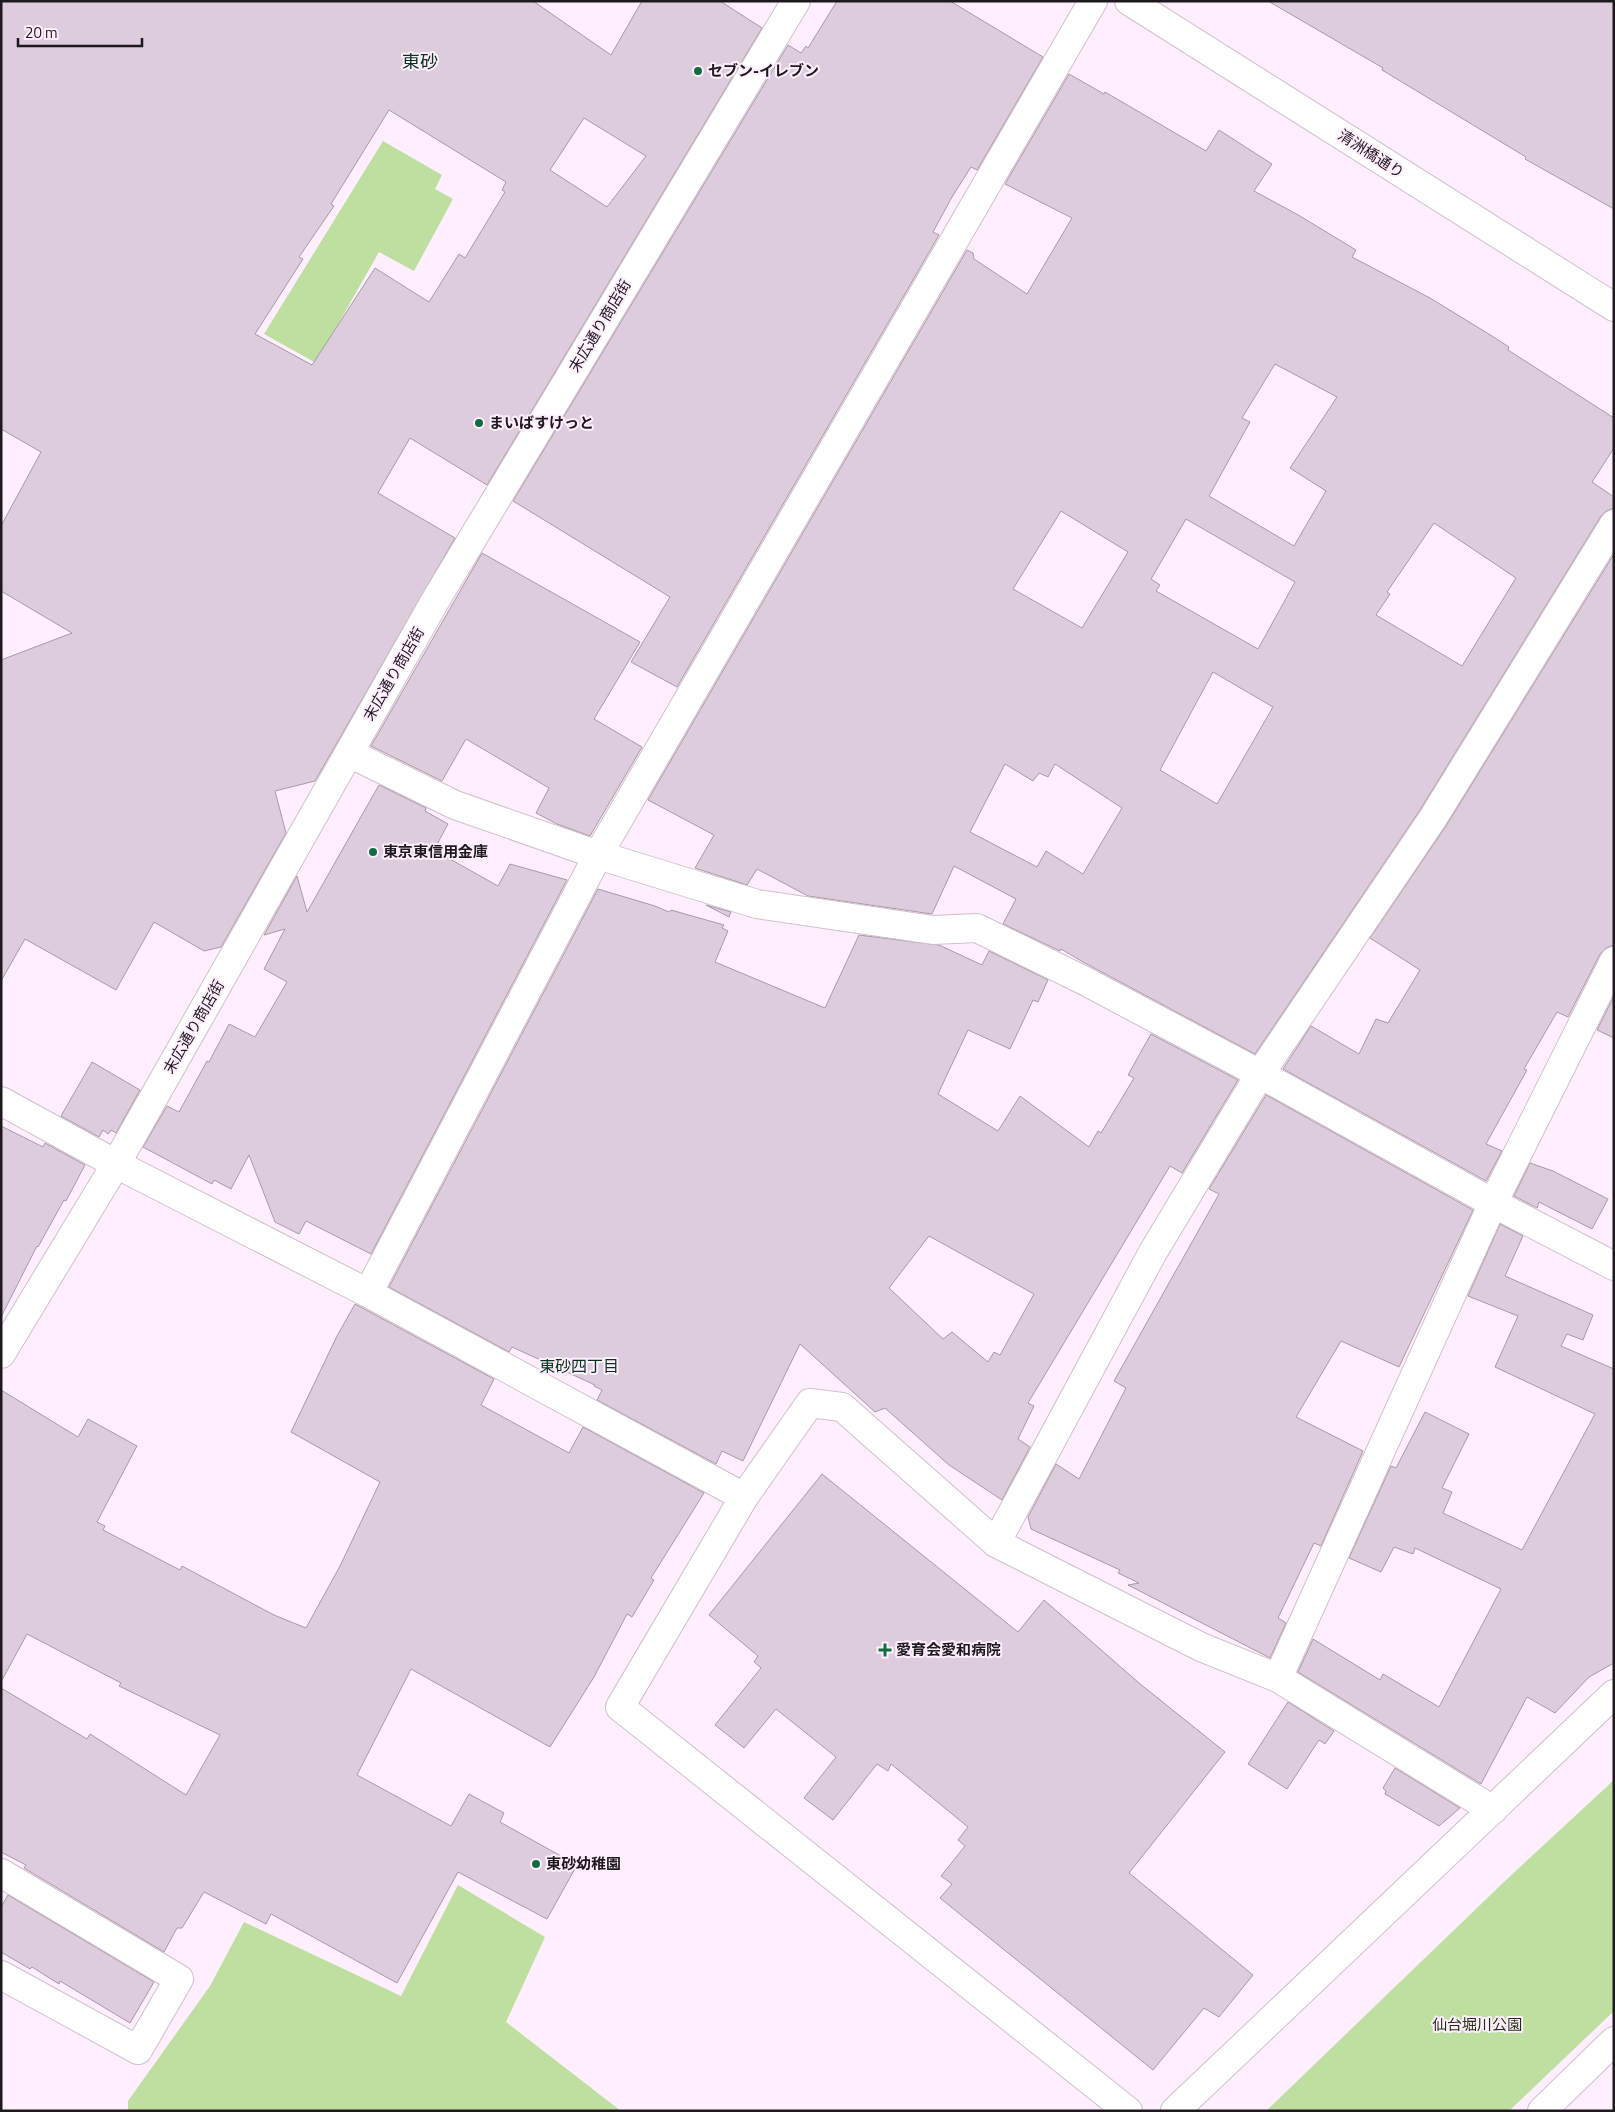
<svg xmlns="http://www.w3.org/2000/svg" width="1615" height="2112" font-family="'Titillium Web','Noto Sans JP',sans-serif">
  <style>
    .green { fill: #bedf9f }
    .building { fill: #ddcddc; stroke: #a999a8; fill-rule: evenodd }
    .lines { fill: none; stroke-linecap: round; stroke-linejoin: round }
    .street-casing { stroke: #d0c0cf; stroke-width: 30 }
    .primary-casing { stroke: #d0c0cf; stroke-width: 30 }
    .street { stroke: #fff; stroke-width: 28 }
    .primary { stroke: #fff; stroke-width: 28 }
    .poi-dot { fill: #116d41; stroke: #ffeefe; stroke-width: 2 }
    .labels { text-anchor: middle; stroke-width: 4; stroke-linejoin: round; paint-order: stroke }
    .poi-label { font-size: 15px; font-weight: bold; fill: #1e191e; stroke: #ffeefe; text-anchor: start }
    .street-label { font-size: 15px; fill: #1e191e; stroke: #ffeefe }
    .park-label { font-size: 15px; fill: #1f2f0d; stroke: #ffeefe }
    .neighbourhood-label { font-size: 16px; fill: #0a331e; stroke: #ffeefe }
    .quarter-label { font-size: 18px; fill: #0a331e; stroke: #ffeefe }
  </style>
  <rect width="100%" height="100%" fill="#ffeefe"/>
  <path class="green" d="M383,141l59,34 -7,14 18,10 -39,72 -35,-19 -63,111 -52,-29z
    M1614,1780v231l-105,100h-243l240,-231z
    M458,1885l87,52 -39,85 115,89h-493v-10l82,-115 34,-64 157,74z"/>
  <path class="building" d="M1,1h532l78,54 31,-54h78l42,27 -275,457 -77,-47 -32,55 77,45 -140,243 -40,10 11,42 -65,114 -17,4 -50,-29 -38,68 -91,-51 -24,42v-321l71,-27 -71,-42v-65l40,-74 -40,-23zM389,110l117,72 -4,8 3,2 -40,66 -6,-4 -30,48 -54,-34 -63,97 -57,-31 48,-75 -4,-2 35,-51 -3,-2zM584,118l62,38 -39,51 -57,-37z
    M837,1h113l93,56 -66,113 -6,-3 -19,30 -19,35 6,3 -262,452 -46,-25 39,-65 -157,-96 275,-456 13,8 5,-7 2,2z
    M1268,1h346v208l-89,-50 1,-2 -144,-87 1,-2z
    M1069,74l35,20 1,-2 101,59 13,-21 53,34 -18,27 46,25 56,34 -4,7 78,41 62,38 17,11 -1,3 106,68v30l-22,34 22,15v11l-8,3 -5,5 -181,294 -165,244 -172,-92 -22,-13 -1,2 -57,-27 13,-25 -62,-33 -22,48 -124,-18 -51,-27 -10,16 -52,-17 19,-33 -66,-35 319,-550 6,3 1,6 53,35 45,-76 -67,-34zM1275,364l62,33 -47,71 36,23 -32,55 -85,-50 41,-74 -8,-4zM1061,511l67,41 -46,76 -69,-39zM1186,519l109,63 -37,67 -102,-58 4,-6 -9,-6zM1434,523l82,55 -54,88 -86,-51 14,-21 -3,-2zM1213,672l60,35 -56,97 -57,-34zM1005,764l28,17 6,-8 9,4 7,-13 67,44 -39,66 -37,-23 -9,16 -67,-35z
    M482,553l158,89 -46,77 48,28 -52,89 -33,-12 -21,-11 13,-25 -83,-49 -24,42 -71,-35z
    M1614,554v391l-8,3 -6,6 -32,63 -11,-5 -33,57 3,1 -41,74 16,7 -16,30 -203,-112 28,-43 48,28 17,-35 12,4 32,-53 -50,-32 76,-112z
    M379,785l47,23 -1,3 23,13 -14,26 64,36 12,-22 57,16 -196,374 -65,-33 -7,13 -24,-12 -26,-67 -18,34 -17,-9 -2,4 -69,-37 24,-41 12,6 28,-51 2,1 20,-38 26,13 32,-55 -23,-13 21,-40 -21,6 33,-59 10,36z
    M598,889l57,17 14,6 2,-2 53,15 -2,3 6,3 -13,31 110,46 34,-73 80,10 43,20 7,-14 59,29 -10,22 -5,-2 -23,49 -42,-19 -30,64 60,37 22,-35 69,51 9,-16 3,2 33,-55 -6,-3 23,-41 87,46 -56,93 -12,-7 -142,237 6,3 -16,33 12,8 -28,53 -53,-35 -64,-57 -10,4 -75,-68 -57,117 -21,-10 -6,13 -119,-64 5,-10 -8,-4 1,-1 -83,-38 -3,5 -120,-65zM929,1236l105,58 -34,61 -6,-3 -6,10 -36,-30 -9,7 -54,-51z
    M706,905l25,7 -2,5z
    M1614,996v42l-17,-8z
    M92,1062l48,28 -24,43 -5,-3 -3,4 -5,-4 -4,7 -38,-21z
    M1266,1095l207,115 -74,157 -58,-26 -45,76 67,34 -42,95 -7,-3 -36,75 8,5 -16,35 -142,-73 11,-2 -21,-10 2,-3 -89,-41 -3,-12 28,-53 23,15 47,-91 -12,-7 105,-187 -10,-5z
    M1,1126l42,21 2,-4 40,22 -19,36 -2,-1 -26,47 -1,-1 -36,71z
    M1530,1163l23,8 55,28 -16,30 -53,-27 -2,6 -23,-12z
    M1500,1224l23,12 -18,40 88,39 -10,25 -16,-6 -6,12 53,23v294l-25,14 -34,36 -28,-16 -46,87 -183,-112 15,-33 67,41 3,-6 56,33 62,-118 -86,-41 -2,6 -19,-7 -13,25 -32,-14 42,-92 5,2 29,-56 44,22 -27,54 10,4 -9,21 79,37 73,-136 -100,-47 23,-51 -50,-20z
    M355,1304l139,75 -13,26 88,48 14,-26 121,66 -53,85 3,2 -22,37 -5,-3 -33,63 -44,70 -139,-78 -54,106 94,51 18,-32 35,19 -4,9 77,43 -30,54 -89,-47 -61,111 -126,-69 -5,10 -62,-32 -22,36h-5l-13,24 -140,-84 2,-3 -25,-13v-164l86,51 3,-5 96,61 34,-60 -101,-49 2,-3 -94,-49 -26,48v-292l77,47 10,-18 49,27 -40,76 8,4 -2,4 77,40 2,-4 92,49 32,13 34,-62 40,-84 -89,-50 46,-96z
    M822,1474l196,158 26,-32 95,83 86,69 -96,121 124,102 -34,42 -15,-9 -51,62 -213,-172 12,-14 -11,-8 24,-30 -7,-6 10,-13 -77,-63 -3,7 -11,-7 -44,56 -29,-22 32,-41 -60,-48 -32,39 -29,-23 46,-57 -7,-6 4,-6 -49,-41z
    M1288,1702l46,29 -9,13 -6,-4 -32,49 -39,-25z
    M1395,1768l65,40 -21,18 -54,-32 1,-3 -3,-3z
    M8,1895l146,87 -24,41 -70,-42 -1,3 -27,-17 -2,2 -29,-17v-45z"/>
  <g class="lines">
    <defs>
      <path id="street" d="M349,753l106,52 143,50 159,49 176,26 44,-2 108,53 175,93 233,129 121,63
        M1,1101l115,63 252,129 376,204
        M368,1293l230,-438 495,-854
        M1,1354l115,-190 319,-563 361,-600
        M996,1543l157,-291 107,-178 173,-256 181,-294
        M1278,1678l215,-475 121,-242
        M1,1873l178,106 -41,71 -137,-75
        M1128,2111l-508,-404 124,-210 66,-94 32,4 154,136 205,104 77,31 215,132
        M1175,2111l439,-417
        M1542,2111l72,-70"/>
      <path id="primary" d="M1129,1l485,306"/>
    </defs>
    <use href="#street" class="street-casing"/>
    <use href="#primary" class="primary-casing"/>
    <use href="#street" class="street"/>
    <use href="#primary" class="primary"/>
  </g>
  <g class="poi-dot">
    <circle cx="698" cy="71" r="5"/>
    <circle cx="479" cy="423" r="5"/>
    <circle cx="373" cy="852" r="5"/>
    <path d="M882.5 1642.5h5v5h5v5h-5v5h-5v-5h-5v-5h5z"/>
    <circle cx="536" cy="1864" r="5"/>
  </g>
  <g class="labels">
    <g class="poi-label">
      <text x="708" y="76">セブン-イレブン</text>
      <text x="489" y="428">まいばすけっと</text>
      <text x="383" y="857">東京東信用金庫</text>
      <text x="896" y="1655">愛育会愛和病院</text>
      <text x="546" y="1869">東砂幼稚園</text>
    </g>
    <g class="street-label">
      <text transform="translate(1371 154) rotate(33)" y="5">清洲橋通り</text>
      <text transform="translate(600 326) rotate(-59)" y="5">末広通り商店街</text>
      <text transform="translate(394 674) rotate(-60)" y="5">末広通り商店街</text>
      <text transform="translate(194 1027) rotate(-60)" y="5">末広通り商店街</text>
    </g>
    <g class="park-label">
      <text x="1477" y="2030">仙台堀川公園</text>
    </g>
    <g class="neighbourhood-label">
      <text x="579" y="1372">東砂四丁目</text>
    </g>
    <g class="quarter-label">
      <text x="420" y="68">東砂</text>
    </g>
  </g>
  <rect width="1615" height="2112" fill="none" stroke="#1e191e" stroke-width="5"/>
  <path d="M18 38v8h124v-8" fill="none" stroke="#1e191e" stroke-width="2.5"/>
  <text x="25" y="38" font-size="15" fill="#1e191e" stroke="#ffeefe" stroke-width="4" paint-order="stroke">20 m</text>
</svg>
